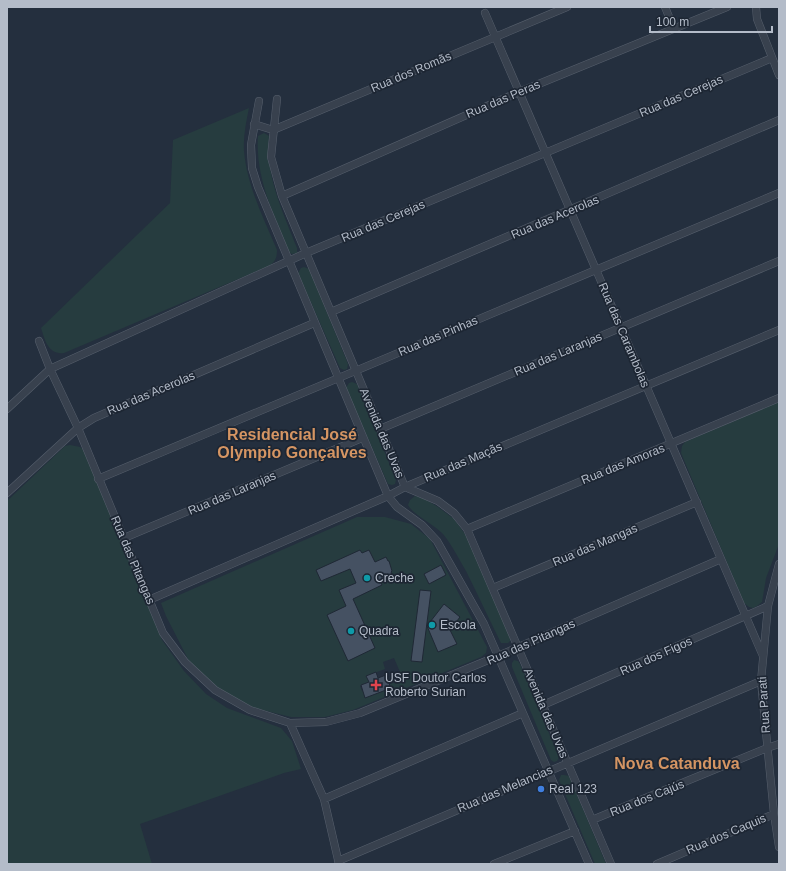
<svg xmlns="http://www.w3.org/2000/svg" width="786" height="871" font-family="Helvetica,sans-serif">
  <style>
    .green { fill: #263c3f; fill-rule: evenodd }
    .building { fill: #455162; stroke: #1f2835 }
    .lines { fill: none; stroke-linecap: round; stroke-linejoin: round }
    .street-casing { stroke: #565f6c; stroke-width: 8 }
    .street { stroke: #38414e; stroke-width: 7 }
    .culture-dot { fill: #0f9aa8; stroke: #1d2633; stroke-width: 1.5 }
    .health-dot { fill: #e0444e; stroke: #1d2633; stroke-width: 1.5 }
    .shop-dot { fill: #3f7fe0; stroke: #1d2633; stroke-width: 1.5 }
    .labels { text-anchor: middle; stroke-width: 3.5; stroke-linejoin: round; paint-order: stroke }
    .street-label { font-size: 12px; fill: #b4bcc9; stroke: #1d2633 }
    .poi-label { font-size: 12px; fill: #b4bcc9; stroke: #1d2633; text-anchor: start }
    .district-label { font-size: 16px; font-weight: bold; fill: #d59563; stroke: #1d2633 }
  </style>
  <rect width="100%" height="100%" fill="#242f3e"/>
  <path class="green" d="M249,108c-3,15 -6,29 -5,43 3,35 20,68 33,99 0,8 -2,12 -8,16l-205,87c-16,2 -19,-13 -23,-25l129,-125 3,-63z
    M264,133l5,3c-4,40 14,76 28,112v5l-5,1 -3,-2c-15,-37 -34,-75 -31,-116z
    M304,267l5,2 39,95 -1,5 -3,1 -4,-2 -42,-95 3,-5z
    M352,382l5,2 39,96 -1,4 -3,1 -4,-1 -42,-96 3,-5z
    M779,402v142l-13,34 -4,24 -5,4 -4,2 -4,-1 -5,-4 -63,-150 1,-7 3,-4z
    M70,445l10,2 4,3 78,190 22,31 22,23 21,14 54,20 11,13 9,28 -17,4 -144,51 12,40h-145v-363l58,-55z
    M415,496l8,2 15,9 16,12 16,22 41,99 -3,3h-7c-12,-24 -23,-48 -35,-72 -7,-12 -14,-26 -23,-37 -9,-10 -30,-19 -35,-29l2,-5z
    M357,517h28l26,7 19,15 57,108 -1,6 -5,4 -128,53 -28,7h-34l-37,-9 -36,-19 -29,-28 -23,-45 -5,-13zM394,658l9,21 -13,5v2l-5,2 1,2 -20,-1 -4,2 -2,-5 9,-4 -3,-6 19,-7 -2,-7z
    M514,660l4,1 2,3 39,93 -2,4 -3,1 -3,-2 -39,-93v-4z
    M561,775h3l5,1 37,88h-11l-36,-84z"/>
  <path class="building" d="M360,550l2,3 7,-3 6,12 11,-5 2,4h1l3,10 -1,1 1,2 -12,6 2,5 -29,14 22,49 -27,13 -21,-46 19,-9 -7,-16 17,-7 -6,-14 -29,12 -5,-11z
    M441,565l5,10 -17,9 -5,-10z
    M420,590l11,1 -9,71 -11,-1z
    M444,604l16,13 -10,13 7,14 -19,8 -11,-26z
    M376,672l2,6 8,-3 4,11 -5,2 1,2 -21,8 -4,-13 8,-3 -3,-6z"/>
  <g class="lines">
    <defs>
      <path id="street" d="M665,7l9,22
        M756,7l1,12 22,56
        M485,13l278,643
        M277,99l-6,58 11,39 123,291 33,14 16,12 13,16 144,335
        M259,101l-8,44 1,23 6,19 130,309 9,11 25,18 15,16 47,83 105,240
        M254,124l19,6 294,-123
        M282,196l237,-104 208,-85
        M331,312l448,-192
        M39,341l11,28 28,59 85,205 22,29 30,28 35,20 40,13 34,76 15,65
        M7,409l43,-40 256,-116 466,-195
        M380,429l399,-168
        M98,479c227,-95 453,-192 681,-286
        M7,493l71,-65 16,-10 220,-95
        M467,529l312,-131
        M124,538l238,-100
        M779,564l-11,42 -7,75 13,133 5,33
        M493,588l204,-86
        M149,600l239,-104 17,-9 374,-157
        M543,705l225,-99
        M290,723l36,-1 34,-9 138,-57 223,-97
        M324,799l199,-86
        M592,820l175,-72 12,-4
        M338,861l423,-180
        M494,864l81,-33
        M657,864l117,-50"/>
    </defs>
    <use href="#street" class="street-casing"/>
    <use href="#street" class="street"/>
  </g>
  <g class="culture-dot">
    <circle cx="367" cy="578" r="4"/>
    <circle cx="432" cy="625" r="4"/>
    <circle cx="351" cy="631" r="4"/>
  </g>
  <path class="health-dot" d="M374 679h4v4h4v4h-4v4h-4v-4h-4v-4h4z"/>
  <circle class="shop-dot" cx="541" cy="789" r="4"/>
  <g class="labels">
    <g class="street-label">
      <text transform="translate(411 72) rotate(-23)" y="4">Rua dos Romãs</text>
      <text transform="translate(681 96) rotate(-23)" y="4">Rua das Cerejas</text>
      <text transform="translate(503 99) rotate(-23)" y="4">Rua das Peras</text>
      <text transform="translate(555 217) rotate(-23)" y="4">Rua das Acerolas</text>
      <text transform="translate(383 221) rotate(-23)" y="4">Rua das Cerejas</text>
      <text transform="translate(624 335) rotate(67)" y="4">Rua das Carambolas</text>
      <text transform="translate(438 336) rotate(-23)" y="4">Rua das Pinhas</text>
      <text transform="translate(558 354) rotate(-23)" y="4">Rua das Laranjas</text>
      <text transform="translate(151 393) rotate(-23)" y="4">Rua das Acerolas</text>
      <text transform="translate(382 433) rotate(67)" y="4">Avenida das Uvas</text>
      <text transform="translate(463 462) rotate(-23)" y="4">Rua das Maçãs</text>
      <text transform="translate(623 464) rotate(-22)" y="4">Rua das Amoras</text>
      <text transform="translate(232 493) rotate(-23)" y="4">Rua das Laranjas</text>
      <text transform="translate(595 545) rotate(-23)" y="4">Rua das Mangas</text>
      <text transform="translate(133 560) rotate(67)" y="4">Rua das Pitangas</text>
      <text transform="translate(531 642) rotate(-24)" y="4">Rua das Pitangas</text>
      <text transform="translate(656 656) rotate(-24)" y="4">Rua dos Figos</text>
      <text transform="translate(764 705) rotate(-94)" y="4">Rua Parati</text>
      <text transform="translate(546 713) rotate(67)" y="4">Avenida das Uvas</text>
      <text transform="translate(505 789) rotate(-23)" y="4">Rua das Melancias</text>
      <text transform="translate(647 798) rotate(-22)" y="4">Rua dos Cajús</text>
      <text transform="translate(726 834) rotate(-23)" y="4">Rua dos Caquis</text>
    </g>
    <g class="poi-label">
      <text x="375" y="582">Creche</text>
      <text x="440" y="629">Escola</text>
      <text x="359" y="635">Quadra</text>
      <text x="385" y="682">USF Doutor Carlos<tspan x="385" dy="14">Roberto Surian</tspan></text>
      <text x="549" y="793">Real 123</text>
    </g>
    <g class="district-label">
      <text x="292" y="440">Residencial José<tspan x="292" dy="18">Olympio Gonçalves</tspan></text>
      <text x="677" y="769">Nova Catanduva</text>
    </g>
  </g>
  <rect width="786" height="871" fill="none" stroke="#b4bcc9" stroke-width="16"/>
  <path d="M650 26v6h122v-6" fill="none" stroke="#b4bcc9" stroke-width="2"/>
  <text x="656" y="26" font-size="12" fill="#b4bcc9" stroke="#1d2633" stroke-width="3" paint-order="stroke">100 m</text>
</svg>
